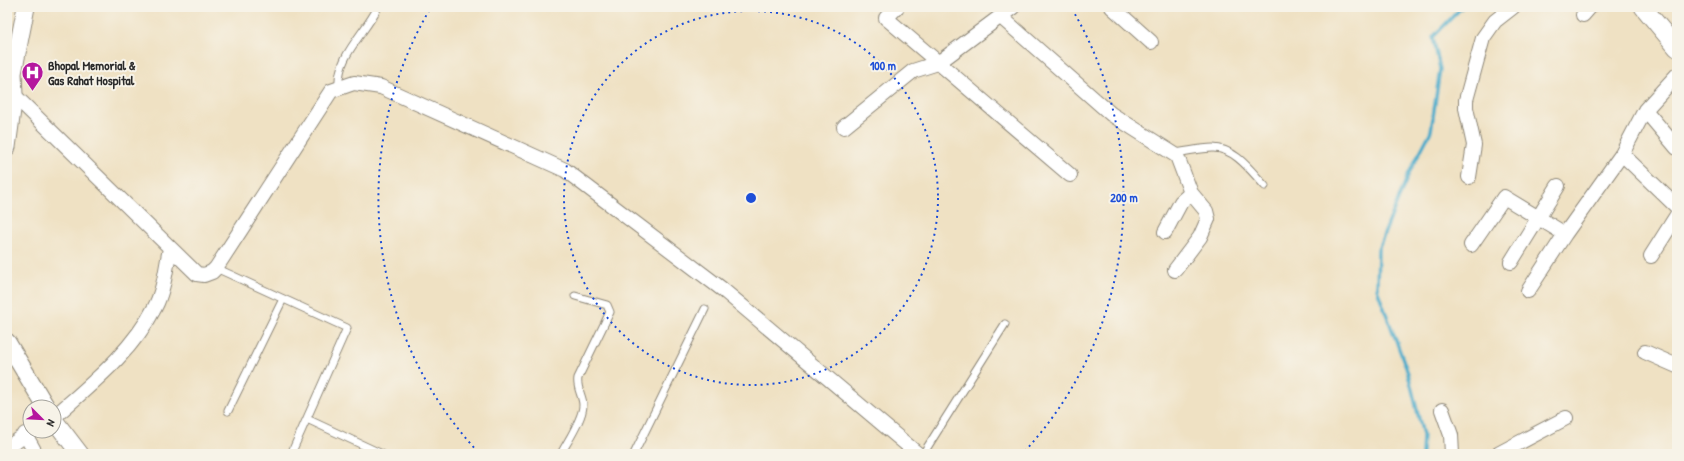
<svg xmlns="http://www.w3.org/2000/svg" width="1684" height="461" font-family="'Patrick Hand',sans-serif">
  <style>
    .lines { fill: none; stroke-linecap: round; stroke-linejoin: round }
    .stream { stroke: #4babca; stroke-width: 3.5 }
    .service-casing { stroke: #8d8677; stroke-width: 9 }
    .minor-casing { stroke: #8d8677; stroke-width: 16 }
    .tertiary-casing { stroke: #8d8677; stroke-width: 19 }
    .service { stroke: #fff; stroke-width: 7 }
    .minor { stroke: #fff; stroke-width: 14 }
    .tertiary { stroke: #fff; stroke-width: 17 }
    .ring { fill: none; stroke: #1d4ed8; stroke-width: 2; stroke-dasharray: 2 4 }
    .labels { text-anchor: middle; stroke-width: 4; stroke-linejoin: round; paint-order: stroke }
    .poi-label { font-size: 13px; font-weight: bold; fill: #2b2b2b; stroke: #f7f3e8; text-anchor: start }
    .centre { fill: #1d4ed8; stroke: #f7f3e8; stroke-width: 2 }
    .ring-label { font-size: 12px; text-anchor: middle; font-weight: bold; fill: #1d4ed8; stroke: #f7f3e8; stroke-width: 4; stroke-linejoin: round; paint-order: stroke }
  </style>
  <rect width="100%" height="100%" fill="#f7f3e8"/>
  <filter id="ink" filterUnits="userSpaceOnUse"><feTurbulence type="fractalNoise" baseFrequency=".025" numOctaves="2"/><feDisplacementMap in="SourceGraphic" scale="8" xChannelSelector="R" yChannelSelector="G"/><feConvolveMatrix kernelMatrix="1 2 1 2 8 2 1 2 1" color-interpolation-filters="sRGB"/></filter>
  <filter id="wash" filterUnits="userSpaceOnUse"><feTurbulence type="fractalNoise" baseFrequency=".012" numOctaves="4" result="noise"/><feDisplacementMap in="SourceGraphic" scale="16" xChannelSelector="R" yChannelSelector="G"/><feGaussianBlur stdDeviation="0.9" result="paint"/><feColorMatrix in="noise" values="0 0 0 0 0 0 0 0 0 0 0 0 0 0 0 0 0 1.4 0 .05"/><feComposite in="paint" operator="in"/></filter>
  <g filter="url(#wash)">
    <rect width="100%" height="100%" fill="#efe1c3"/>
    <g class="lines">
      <path class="stream" d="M1422,454l1,-19 -15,-62 -31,-84 1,-40 31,-76 22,-42 9,-62 -7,-32 29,-30"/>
    </g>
  </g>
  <g filter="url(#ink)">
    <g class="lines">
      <defs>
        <path id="service" d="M339,88c-3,-32 26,-54 39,-81
          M1173,153c13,-1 27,-5 40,-5 22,0 38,23 52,38
          M216,268l131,60 -56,126
          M228,411l55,-112
          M307,419l75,35
          M561,454c6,-12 22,-35 22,-49 0,-9 -7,-17 -5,-27l32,-66 -3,-7 -32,-9
          M634,454l71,-145
          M923,454l82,-130"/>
        <path id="minor" d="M897,7l-11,11 184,157
          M1112,7l39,35
          M1583,15l7,-8
          M1001,17l110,97 66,42 14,37 15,18 2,8 -8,18 -25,33
          M14,95l183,179 7,1 8,-3 4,-4 115,-177 23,-8 27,4 184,83 157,119 196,165
          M1645,110l32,38
          M844,127l69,-56 25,-8 75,-56
          M1622,154l55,53
          M1469,177l5,-32 -8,-37v-8l17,-62 12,-17 18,-14
          M1165,232l16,-30 10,-9
          M1471,245l33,-48 61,37
          M1651,256l26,-41
          M1511,262l47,-76
          M1528,291l37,-57 57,-80 23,-44 32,-35
          M1645,352l32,14
          M1442,410l9,25 1,19
          M54,417c37,-33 78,-65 101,-110 9,-17 11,-39 15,-59
          M25,434l11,20
          M7,448l24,-17
          M1498,454l68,-36"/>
        <path id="tertiary" d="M1643,7l34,41
          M7,147l7,-52 -1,-22 13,-66
          M7,342l39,65
          M54,420l26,34"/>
      </defs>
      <use href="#service" class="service-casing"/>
      <use href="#minor" class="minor-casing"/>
      <use href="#tertiary" class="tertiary-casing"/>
      <use href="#service" class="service"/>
      <use href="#minor" class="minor"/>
      <use href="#tertiary" class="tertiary"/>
    </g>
  </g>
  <g class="ring">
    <circle cx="751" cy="198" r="187"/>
    <path d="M478 452A373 373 0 0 1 430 9M1072 9A373 373 0 0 1 1024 452"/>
  </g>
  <defs>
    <symbol id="hospital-pin" viewBox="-11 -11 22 30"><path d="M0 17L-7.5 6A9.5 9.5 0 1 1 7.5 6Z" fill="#b5179e" stroke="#f7f3e8"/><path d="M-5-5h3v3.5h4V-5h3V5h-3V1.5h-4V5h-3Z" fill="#fff"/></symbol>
  </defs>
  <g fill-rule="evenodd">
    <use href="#hospital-pin" x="20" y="60" width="25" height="34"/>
  </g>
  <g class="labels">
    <g class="poi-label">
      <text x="48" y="70">Bhopal Memorial &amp;<tspan x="48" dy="15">Gas Rahat Hospital</tspan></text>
    </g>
  </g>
  <circle cx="751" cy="198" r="6" class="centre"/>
  <g class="ring-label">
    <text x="883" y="70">100 m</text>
    <text x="1124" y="202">200 m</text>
  </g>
  <rect width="1684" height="461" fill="none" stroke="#f7f3e8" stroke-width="24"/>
  <g transform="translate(42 419) rotate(114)"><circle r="19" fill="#f7f3e8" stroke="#a5a39c"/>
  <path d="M0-3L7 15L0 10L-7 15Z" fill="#b5179e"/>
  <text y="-6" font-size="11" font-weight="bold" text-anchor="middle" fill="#2b2b2b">N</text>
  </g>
</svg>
